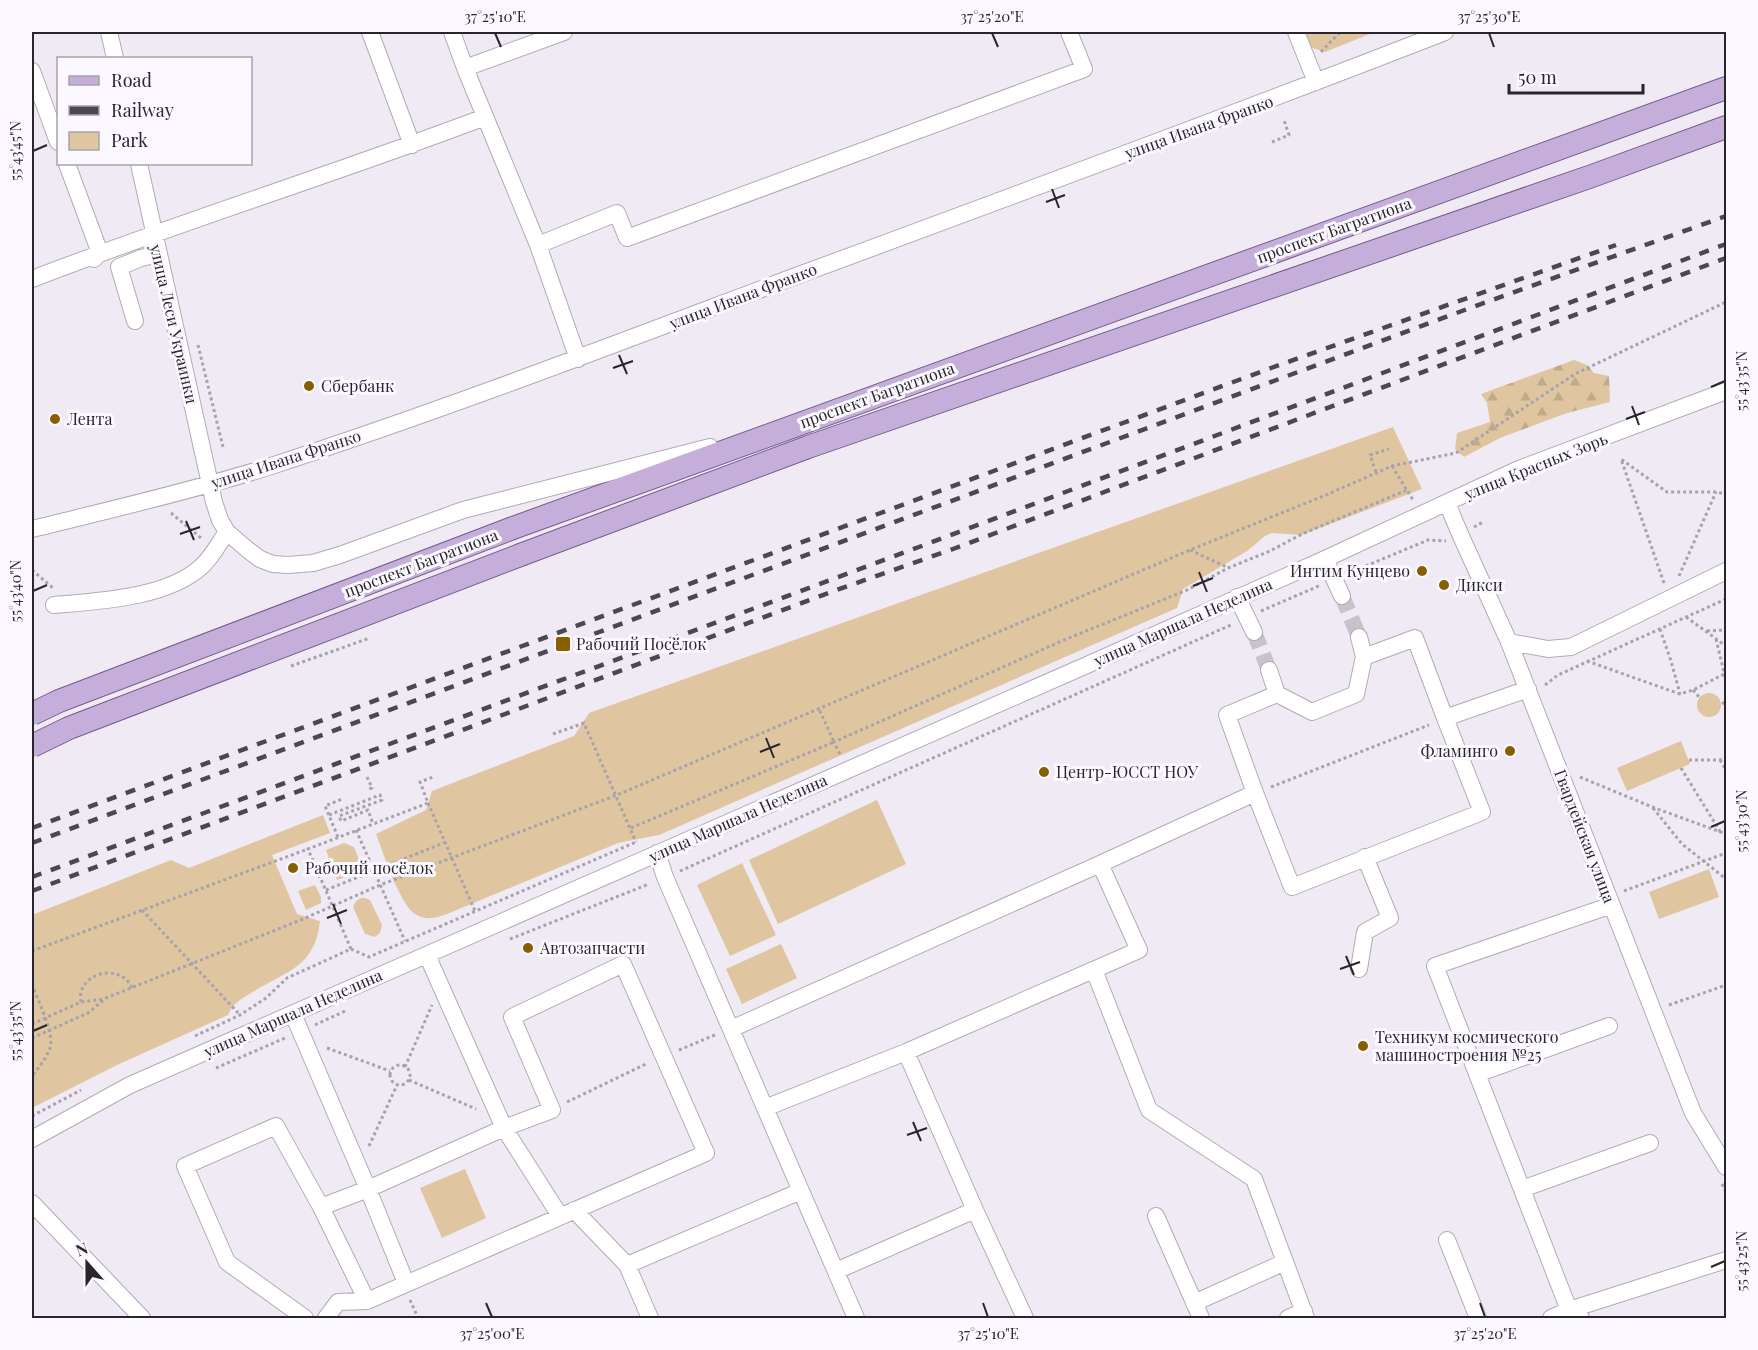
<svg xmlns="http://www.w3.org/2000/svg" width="1758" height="1350" font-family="'Playfair Display',serif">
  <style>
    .green { fill: #dfc6a0 }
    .forest { fill: url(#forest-firs) }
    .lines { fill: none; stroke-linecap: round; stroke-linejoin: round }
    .minor-tunnel { stroke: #c7c3cc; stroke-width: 16; stroke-dasharray: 16 8; stroke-linecap: butt }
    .minor-casing { stroke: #b0abb5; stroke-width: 18 }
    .major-casing { stroke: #755b8c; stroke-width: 24 }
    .path { stroke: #a7a3ab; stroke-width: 3; stroke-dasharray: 3 3; stroke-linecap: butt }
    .minor { stroke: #fff; stroke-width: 16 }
    .major { stroke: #c5aed9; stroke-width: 22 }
    .rail { stroke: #4c494e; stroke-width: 4.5; stroke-dasharray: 10 10; stroke-linecap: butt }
    .major-bridge-casing { stroke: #755b8c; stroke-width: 24; stroke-linecap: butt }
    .major-bridge { stroke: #c5aed9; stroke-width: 22 }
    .ticks { fill: none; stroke: #28262a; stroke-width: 2 }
    .poi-dot { fill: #895e00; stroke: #fbf8ff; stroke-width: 2 }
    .labels { text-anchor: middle; stroke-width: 6; stroke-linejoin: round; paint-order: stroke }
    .street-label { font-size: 16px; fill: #28262a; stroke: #fbf8ff }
    .poi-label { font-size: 16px; fill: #28262a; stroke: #fbf8ff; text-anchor: start }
    .neatline { fill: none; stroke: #28262a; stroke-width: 2 }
    .ticks-label { font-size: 15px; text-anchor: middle; fill: #28262a }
  </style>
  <defs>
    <pattern id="forest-firs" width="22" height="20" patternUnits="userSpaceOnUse" patternTransform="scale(1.5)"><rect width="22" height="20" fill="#dfc6a0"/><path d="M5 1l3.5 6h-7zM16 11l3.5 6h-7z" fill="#bfaa8a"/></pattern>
  </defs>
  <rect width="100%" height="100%" fill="#efeaf4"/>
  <path class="green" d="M1305,32h70l-50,20 -15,-5z
    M1393,427l29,62 -121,46 -29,-2 -7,3 -18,15 -64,38 -6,19 -518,227 -41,8 -171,71c-11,4 -21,7 -32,0 -15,-9 -32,-62 -39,-80l50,-24 6,-19 142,-55 15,-23z
    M1697 705a12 12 0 1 1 24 0a12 12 0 1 1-24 0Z
    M1681,741l9,23 -63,27 -10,-23z
    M877,800l29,64 -128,60 -29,-64z
    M323,815l7,18 -58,22 25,59 23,7c-5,47 -34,50 -69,72 -11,7 -18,10 -23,22l-111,50 -85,43v-193l139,-55 18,8z
    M344,843l10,4 9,23 -26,10 -11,-30z
    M742,863l34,72 -46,21 -33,-71z
    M1709,869l10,28 -60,22 -10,-27z
    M315,885l6,12v6l-15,7 -8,-19z
    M361,898h4l5,2 12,25 -2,8 -5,4 -10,-3 -12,-27 3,-6z
    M781,944l16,34 -55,26 -16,-35z
    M465,1169l21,49 -44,20 -22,-50z"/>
  <path class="forest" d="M1574,360l13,5 7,8 15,3 1,26 -43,11 -67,25 -36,19 -9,-8 2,-16 33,-11 -3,-19 -6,-9z"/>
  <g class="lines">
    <path class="minor-tunnel" d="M1342,596l17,41
      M1254,632l15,38"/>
    <defs>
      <path id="minor" d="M109,32l6,26
        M370,32l42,113
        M452,32l13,36 73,177 40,114
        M1296,32l20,50
        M465,68l99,-36
        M32,71l26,71
        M67,164l33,89 -6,6
        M139,164l75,338 6,18 7,12 21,18 12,9 13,5 15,1 25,-2 27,-8 123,-45 247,-63
        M538,245l79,-32 10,25 457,-169 -15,-37
        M32,279c150,-58 303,-105 453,-162
        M135,321l-16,-54 22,-9 18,-4
        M1447,503l13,31 49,108 184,471 33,54
        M32,529c77,-19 156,-37 233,-61 179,-58 355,-126 531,-192 217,-80 433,-160 649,-244
        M1325,559l17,37
        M1237,597l17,35
        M54,605c45,-4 114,-7 148,-39 10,-9 17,-23 25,-34
        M1509,642l39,7 23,-2 155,-76
        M1364,657l51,-19 30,80 83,-29
        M1269,670l8,24 35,18 44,-18 8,-37 -5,-20
        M1255,793l37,94 190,-75 -37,-94
        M657,853l8,24 100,231
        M1100,864l155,-71 -28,-78 50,-21
        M427,955l77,173 56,88
        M1359,969l6,-37 25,-14 -25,-61
        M1094,970l55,140 105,69 52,139
        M293,1014l75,175 -47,18 -45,-81 -91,40 42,96 78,56
        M731,1029l369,-165 39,86 -233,102 -141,56 91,210
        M906,1052l69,158 50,108
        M1477,1074l132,-48
        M32,1139l98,-54 957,-420 238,-106 194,-90 207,-78
        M1522,1189l128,-46
        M32,1203l110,115
        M321,1207l46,94
        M574,1210l53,55 23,53
        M1156,1216l45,102
        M1447,1240l31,78
        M627,1265l174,-74
        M836,1271l139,-61
        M1194,1303l91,-41
        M326,1318l12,-16 29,-1 339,-148 -83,-189 -111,53 40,93 -48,18 -136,61 38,94
        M1288,1318l16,-7
        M1551,1318l18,-8 157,-50
        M1581,1318l-12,-8 -134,-344 177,-61"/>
      <path id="major" d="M513,528l1213,-440
        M523,554l285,-107 784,-271 134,-49"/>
    </defs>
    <use href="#minor" class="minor-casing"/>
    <use href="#major" class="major-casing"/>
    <path class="path" d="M1321,52l19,-20
      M1272,142l17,-7 -5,-15
      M198,345l25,102h-3
      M1392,466l21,34
      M1376,472l-6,-17 19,-6
      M171,513l30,25
      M1474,527l9,-5
      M1190,550l37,17
      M32,570l21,18
      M1349,573l79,-33 18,1
      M1679,576l37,-84
      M1664,583l-43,-124 46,33h49l10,2
      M1261,611l60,-26
      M1686,617l40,29
      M1660,629l11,32 9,33
      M1707,631l19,-1
      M1716,639l10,42
      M1587,661l93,33 13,-4 33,-17
      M291,666l79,-28
      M1545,685l13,-10 168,-76
      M1693,690l6,7
      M1722,704l4,-3
      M553,734l31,-11 52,119
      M840,754l-6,-12 230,-102 123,-50 41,-22 42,-17 32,-17 105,-44
      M1689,760h31l6,-2
      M1720,760l6,10
      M1681,768l40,65
      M367,777l5,11 -3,1
      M1580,777l72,30 74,27
      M1271,787l158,-62
      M428,803l47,108
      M1653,808l29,36 44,35
      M329,815l51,-20 2,5 -43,16 2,5 27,-11 5,14
      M631,828l203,-86 -15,-33
      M356,830l49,111
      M338,837l-13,-31 17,-7
      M680,871l553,-247
      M326,890l120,-48
      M1624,891l102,-38
      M142,910l98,105
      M510,939l139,-55
      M351,949l-43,-100 120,-46 -8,-21 13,-5
      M32,951l276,-102
      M32,984c5,15 23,50 18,64 -4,11 -11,19 -18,28
      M81,1002c0,-3 -1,-6 0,-10 7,-23 42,-26 51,-4
      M1669,1005l57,-20
      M32,1024l49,-22 23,-3
      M315,1025l30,-14
      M195,1036l45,-21 26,-17 21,-20 64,-29 18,8 267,-115
      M32,1038l56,-25 18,-15 197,-79 77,-34 237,-90 573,-245 136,-55 66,-29 64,-13 119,-79 151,-72
      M327,1048l63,23
      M679,1050l38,-16
      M390 1075a10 10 0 1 1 20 0a10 10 0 1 1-20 0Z
      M405,1067l27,-62
      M216,1068l69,-30
      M409,1080l67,29
      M567,1102l81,-39
      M32,1116l49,-26
      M369,1146l28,-61
      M1722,1184l4,8
      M410,1300l8,18"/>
    <use href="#minor" class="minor"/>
    <use href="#major" class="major"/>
    <path class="rail" d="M32,828l1239,-460 345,-123
      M32,843l1438,-535 256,-92
      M32,877l887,-330 807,-303
      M32,891l799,-299 122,-43 773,-291"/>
    <defs>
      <path id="major-bridge" d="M32,714l27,-13 454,-173
        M32,746l37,-18 454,-174"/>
    </defs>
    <use href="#major-bridge" class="major-bridge-casing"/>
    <use href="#major-bridge" class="major-bridge"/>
  </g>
  <path class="ticks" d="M495,33l6,14M992,33l6,14M1489,33l5,14M33,151l14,-6M1052,189l7,19M1046,202l19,-7M619,355l8,19M613,368l20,-7M1711,387l14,-6M1632,406l7,19M1626,419l19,-7M186,521l8,19M180,534l20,-7M1199,572l8,20M1193,586l20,-8M33,591l14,-6M766,738l8,20M760,752l20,-8M1711,827l14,-6M333,904l8,20M327,918l20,-8M1346,956l8,19M1340,969l20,-7M33,1031l14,-6M913,1122l8,19M907,1135l20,-7M1711,1267l14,-6M486,1303l6,14M983,1303l5,14M1480,1303l5,14"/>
  <g class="poi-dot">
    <circle cx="309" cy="386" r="6"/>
    <circle cx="55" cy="419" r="6"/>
    <circle cx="1422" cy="571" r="6"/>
    <circle cx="1444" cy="585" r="6"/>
    <rect x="555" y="636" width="16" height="16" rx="3"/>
    <circle cx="1510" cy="751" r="6"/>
    <circle cx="1044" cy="772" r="6"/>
    <circle cx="293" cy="868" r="6"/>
    <circle cx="528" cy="948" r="6"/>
    <circle cx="1363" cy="1046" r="6"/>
  </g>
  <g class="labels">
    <g class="street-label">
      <text transform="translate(1199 127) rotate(-20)" y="6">улица Ивана Франко</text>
      <text transform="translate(1334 230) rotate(-20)" y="6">проспект Багратиона</text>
      <text transform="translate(743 296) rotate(-21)" y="6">улица Ивана Франко</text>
      <text transform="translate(174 324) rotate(77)" y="6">улица Леси Украинки</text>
      <text transform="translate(877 395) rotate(-20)" y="6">проспект Багратиона</text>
      <text transform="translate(286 459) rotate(-18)" y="6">улица Ивана Франко</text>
      <text transform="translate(1536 466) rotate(-22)" y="6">улица Красных Зорь</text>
      <text transform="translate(421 563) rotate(-21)" y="6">проспект Багратиона</text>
      <text transform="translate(1183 622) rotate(-24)" y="6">улица Маршала Неделина</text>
      <text transform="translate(738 818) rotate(-24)" y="6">улица Маршала Неделина</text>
      <text transform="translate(1585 836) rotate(69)" y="6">Гвардейская улица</text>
      <text transform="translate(293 1013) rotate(-24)" y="6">улица Маршала Неделина</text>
    </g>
    <g class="poi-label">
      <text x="321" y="392">Сбербанк</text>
      <text x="67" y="425">Лента</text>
      <text x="1410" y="577" text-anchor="end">Интим Кунцево</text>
      <text x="1456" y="591">Дикси</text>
      <text x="576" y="650">Рабочий Посёлок</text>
      <text x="1498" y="757" text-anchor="end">Фламинго</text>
      <text x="1056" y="778">Центр-ЮССТ НОУ</text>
      <text x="305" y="874">Рабочий посёлок</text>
      <text x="540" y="954">Автозапчасти</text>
      <text x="1375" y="1043">Техникум космического<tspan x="1375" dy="18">машиностроения №25</tspan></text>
    </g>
  </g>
  <rect width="1758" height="1350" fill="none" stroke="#fbf8ff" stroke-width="66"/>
  <rect x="57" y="57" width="195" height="108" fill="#fbf8ff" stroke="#a7a4aa" stroke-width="1.5"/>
  <rect x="69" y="76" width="30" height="9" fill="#c5aed9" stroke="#a7a4aa" stroke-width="1.5"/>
  <text x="111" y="87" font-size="18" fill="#28262a">Road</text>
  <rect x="69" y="106" width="30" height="9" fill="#4c494e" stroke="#a7a4aa" stroke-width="1.5"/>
  <text x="111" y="117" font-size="18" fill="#28262a">Railway</text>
  <rect x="69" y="132" width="30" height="18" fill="#dfc6a0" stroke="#a7a4aa" stroke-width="1.5"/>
  <text x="111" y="147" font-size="18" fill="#28262a">Park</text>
  <g transform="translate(87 1263) rotate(339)" stroke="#fbf8ff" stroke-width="4.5" paint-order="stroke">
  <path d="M0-4.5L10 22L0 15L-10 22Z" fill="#28262a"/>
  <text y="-9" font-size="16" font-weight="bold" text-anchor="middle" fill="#28262a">N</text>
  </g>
  <path d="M1509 84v9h134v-9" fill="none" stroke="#28262a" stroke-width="3"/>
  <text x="1518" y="84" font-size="18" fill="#28262a" stroke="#fbf8ff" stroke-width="4.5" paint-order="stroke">50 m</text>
  <rect x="33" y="33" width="1692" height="1284" class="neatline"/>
  <g class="ticks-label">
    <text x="495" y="22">37°25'10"E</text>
    <text x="992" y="22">37°25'20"E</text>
    <text x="1489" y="22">37°25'30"E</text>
    <text transform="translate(16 151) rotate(-90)" y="5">55°43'45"N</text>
    <text transform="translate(1742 381) rotate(-90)" y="5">55°43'35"N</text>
    <text transform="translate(16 591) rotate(-90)" y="5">55°43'40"N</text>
    <text transform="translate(1742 821) rotate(-90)" y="5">55°43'30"N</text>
    <text transform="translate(16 1031) rotate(-90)" y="5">55°43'35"N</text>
    <text transform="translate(1742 1261) rotate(-90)" y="5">55°43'25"N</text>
    <text x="492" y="1339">37°25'00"E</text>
    <text x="988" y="1339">37°25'10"E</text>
    <text x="1485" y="1339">37°25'20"E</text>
  </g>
</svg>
